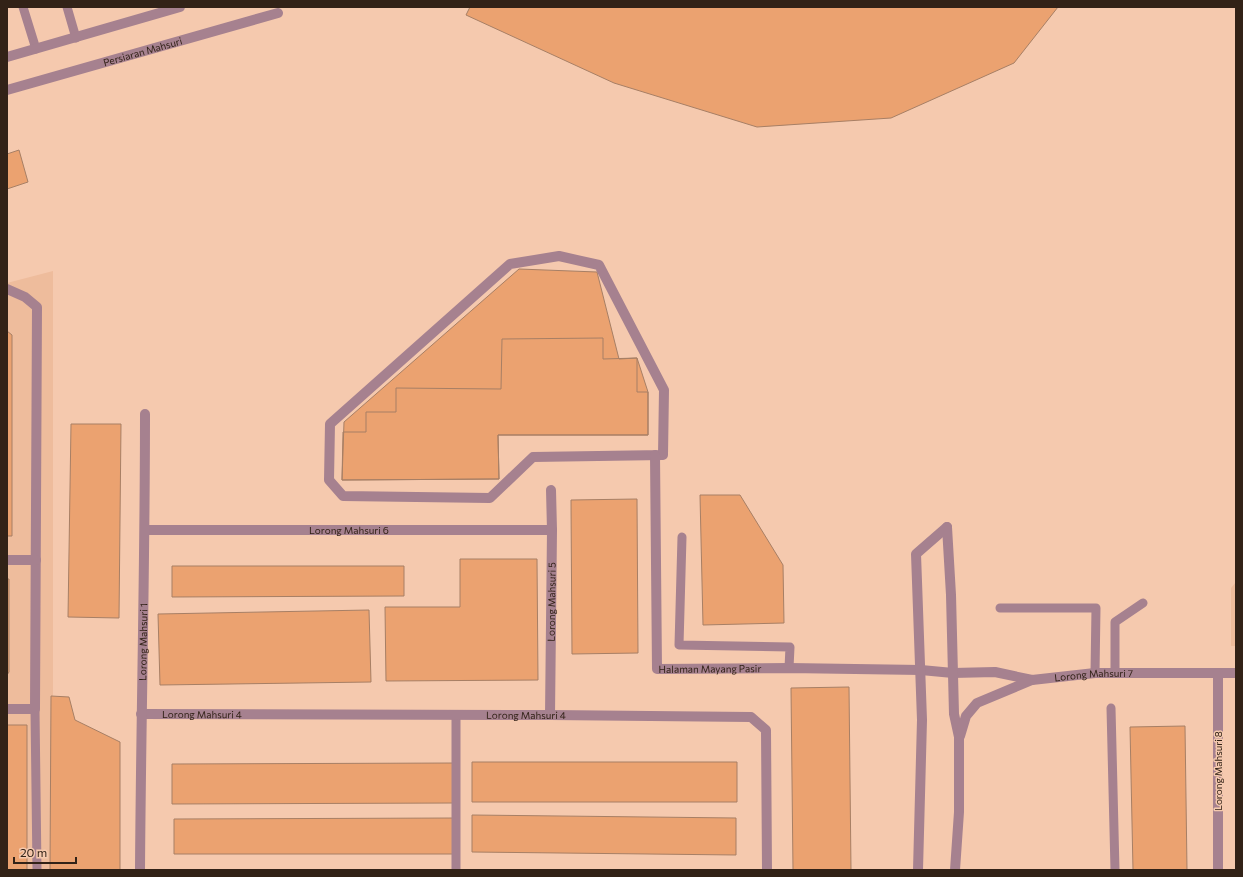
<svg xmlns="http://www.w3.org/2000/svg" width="1243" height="877" font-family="Commissioner,sans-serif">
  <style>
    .built { fill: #eebc9c }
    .building { fill: #eba270; stroke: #a77f65 }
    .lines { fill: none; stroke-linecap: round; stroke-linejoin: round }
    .lane { stroke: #a6818f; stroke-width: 9 }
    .street { stroke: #a6818f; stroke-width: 10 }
    .labels { text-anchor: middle; stroke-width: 3; stroke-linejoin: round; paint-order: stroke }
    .street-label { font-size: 10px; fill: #322217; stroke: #f5c9ae }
  </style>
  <rect width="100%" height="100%" fill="#f5c9ae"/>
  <path class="built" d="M53,271v599h-46v-587z
    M1236,582v64h-5v-58z"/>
  <path class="building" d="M470,7h588l-44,56 -123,55 -134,9 -143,-44 -148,-68z
    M19,150l9,32 -21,7v-35z
    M519,269l78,3 22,87 18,-1 11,34v43h-150l1,44 -157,1 2,-58z
    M7,331l5,4v201h-5z
    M603,338v21l34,-1v34h11v43h-150l1,44 -157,1 1,-48h23v-20h30v-24l105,1 1,-50z
    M71,424h50l-2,194 -51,-1z
    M700,495h40l43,70 1,58 -81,2z
    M637,499l1,154 -66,1 -1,-154z
    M460,559h77l1,121 -152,1 -1,-74h75z
    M172,566h232v30l-232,1z
    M7,579h2v93l-2,3z
    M369,610l2,72 -211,3 -2,-71z
    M849,687l2,183h-58l-2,-182z
    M51,696l18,1 6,23 45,22v128h-70z
    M7,725h20v145h-20z
    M1185,726l2,144h-54l-3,-143z
    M472,762h265v40h-265z
    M454,763v40l-282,1v-40z
    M472,815l264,3v37l-264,-3z
    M454,818v36h-280v-35z"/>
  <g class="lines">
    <path class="lane" d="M23,7l13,42
      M67,7l9,31
      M682,537l-3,108 111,2 -1,21
      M1000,608h96l-1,65
      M1115,673v-51l28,-19
      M1111,708l4,162
      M35,709l2,161
      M456,870v-155"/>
    <g class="street">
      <path d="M7,57l173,-50"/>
      <path id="s1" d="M7,90l271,-77"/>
      <path d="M559,256l40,9 65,125 -1,65 -130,2 -43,41 -147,-2 -14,-16 1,-56 180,-160z"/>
      <path d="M7,289l18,8 12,10 -2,402h-28"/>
      <path id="s2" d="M655,455l2,214 132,-1 132,2 32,3 42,-1 37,8 63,-7h141"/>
      <path d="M947,527l4,68 3,119 5,23v75l-4,58"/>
      <path id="s3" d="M145,530h407"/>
      <path d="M7,560h29"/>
      <path d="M1218,673v197"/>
      <path id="s4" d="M141,714l409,1 201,2 15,13 1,140"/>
      <path id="s5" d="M550,715l2,-185 -1,-40"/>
      <path d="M960,736l6,-20 11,-13 55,-23"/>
      <path id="s6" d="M140,870c1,-152 5,-304 5,-456"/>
      <path d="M918,870l4,-150 -6,-166 31,-27"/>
    </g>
  </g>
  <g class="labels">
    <g class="street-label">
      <text dy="4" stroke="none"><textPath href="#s1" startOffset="141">Persiaran Mahsuri</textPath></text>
      <text dy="4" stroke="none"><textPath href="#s3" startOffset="204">Lorong Mahsuri 6</textPath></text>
      <text dy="4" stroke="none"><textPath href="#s5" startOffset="113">Lorong Mahsuri 5</textPath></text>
      <text dy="4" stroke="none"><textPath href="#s6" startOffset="228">Lorong Mahsuri 1</textPath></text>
      <text dy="4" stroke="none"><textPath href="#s2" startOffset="267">Halaman Mayang Pasir</textPath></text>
      <text dy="4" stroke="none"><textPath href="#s2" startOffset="652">Lorong Mahsuri 7</textPath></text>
      <text dy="4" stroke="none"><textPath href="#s4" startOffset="61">Lorong Mahsuri 4</textPath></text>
      <text dy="4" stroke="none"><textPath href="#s4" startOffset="385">Lorong Mahsuri 4</textPath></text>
      <text transform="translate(1218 771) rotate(-90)" y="4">Lorong Mahsuri 8</text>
    </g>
  </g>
  <rect width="1243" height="877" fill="none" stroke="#322217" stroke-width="16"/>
  <path d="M14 857v6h62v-6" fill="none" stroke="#322217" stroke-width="2"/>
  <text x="20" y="857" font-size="12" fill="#322217" stroke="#f5c9ae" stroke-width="3" paint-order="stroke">20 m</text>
</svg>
